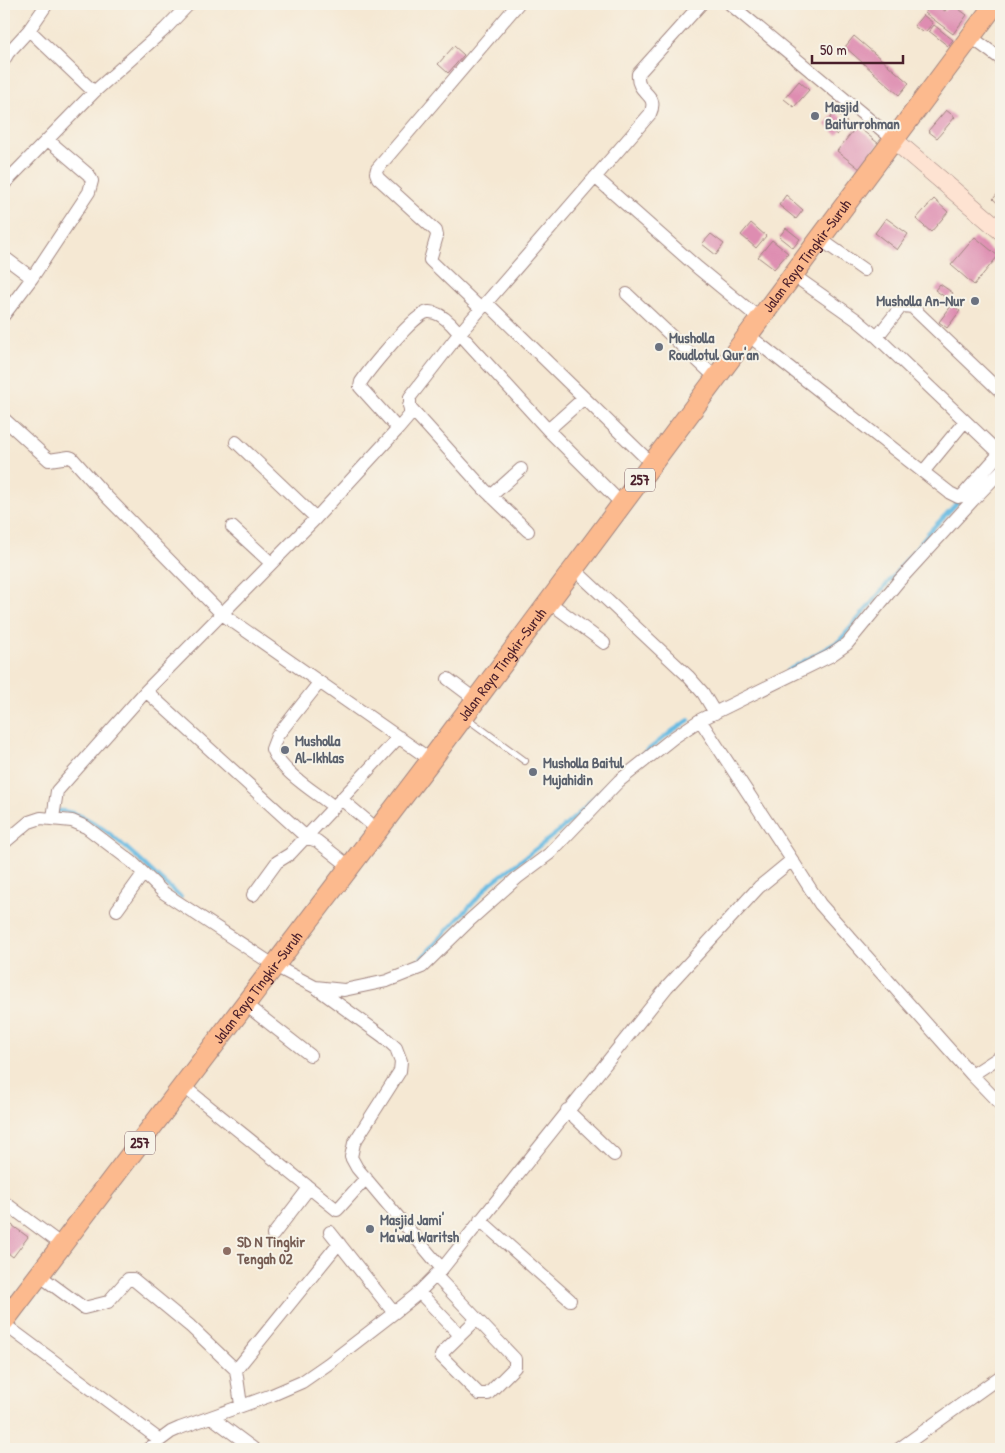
<svg xmlns="http://www.w3.org/2000/svg" width="1005" height="1453" font-family="'Patrick Hand',sans-serif">
  <style>
    .lines { fill: none; stroke-linecap: round; stroke-linejoin: round }
    .stream { stroke: #66bae2; stroke-width: 4 }
    .building { fill: #de8db1 }
    .lane-casing { stroke: #a0847f; stroke-width: 8 }
    .street-casing { stroke: #a0847f; stroke-width: 14 }
    .secondary-casing { stroke: #a0847f; stroke-width: 19 }
    .primary-casing { stroke: #a0847f; stroke-width: 22 }
    .lane { stroke: #fff; stroke-width: 6 }
    .street { stroke: #fff; stroke-width: 12 }
    .secondary { stroke: #fee3d2; stroke-width: 18 }
    .primary { stroke: #fcba8e; stroke-width: 20 }
    .worship-dot { fill: #6b7280; stroke: #f7f3e8; stroke-width: 2 }
    .education-dot { fill: #8d6e63; stroke: #f7f3e8; stroke-width: 2 }
    .labels { text-anchor: middle; stroke-width: 4; stroke-linejoin: round; paint-order: stroke }
    .shield { fill: #f7f3e8; stroke: #7e5f64; stroke-width: 1 }
    .shield-label { font-size: 14px; font-weight: bold; fill: #4a1f2b }
    .worship-label { font-size: 15px; font-weight: bold; fill: #5b616d; stroke: #f7f3e8; text-anchor: start }
    .street-label { font-size: 15px; fill: #4a1f2b; stroke: #f7f3e8 }
    .education-label { font-size: 15px; font-weight: bold; fill: #785e54; stroke: #f7f3e8; text-anchor: start }
  </style>
  <rect width="100%" height="100%" fill="#f7f3e8"/>
  <filter id="ink" filterUnits="userSpaceOnUse"><feTurbulence type="fractalNoise" baseFrequency=".02" numOctaves="2"/><feDisplacementMap in="SourceGraphic" scale="10" xChannelSelector="R" yChannelSelector="G"/><feConvolveMatrix kernelMatrix="1 2 1 2 8 2 1 2 1" color-interpolation-filters="sRGB"/></filter>
  <filter id="wash" filterUnits="userSpaceOnUse"><feTurbulence type="fractalNoise" baseFrequency=".0096" numOctaves="4" result="noise"/><feDisplacementMap in="SourceGraphic" scale="20" xChannelSelector="R" yChannelSelector="G"/><feGaussianBlur stdDeviation="1.12" result="paint"/><feColorMatrix in="noise" values="0 0 0 0 0 0 0 0 0 0 0 0 0 0 0 0 0 1.4 0 .05"/><feComposite in="paint" operator="in"/></filter>
  <g filter="url(#wash)">
    <rect width="100%" height="100%" fill="#f5e8d3"/>
    <g class="lines">
      <path class="stream" d="M787,671l52,-30 30,-35 59,-73 32,-33
        M635,760l37,-29 17,-11
        M56,811c39,-5 95,64 125,86
        M413,965l5,-3 73,-79 68,-52 18,-16 39,-39"/>
    </g>
    <g id="blocks">
      <path class="building" d="M932,4h3l10,7 5,-7h2l15,11 -14,19 -28,-21z
        M923,15l10,8 -7,8 -2,-1 -2,2 -8,-6z
        M934,25l19,15 -5,6 -19,-15z
        M854,36l55,47 -10,12 -54,-48z
        M454,46l10,9 -16,18 -10,-9z
        M799,81l10,9 -15,17 -10,-8z
        M946,110l9,7 -18,21 -9,-7z
        M835,112l12,10 -10,13 -12,-10z
        M857,126l22,18 -19,25 -23,-18z
        M1001,190v16l-8,-7z
        M786,195l17,15 -7,9 -17,-14z
        M934,199l14,13 -17,20 -15,-13z
        M886,218l22,16 -11,16 -22,-17z
        M751,223l15,13 -10,12 -15,-13z
        M786,228l14,11 -7,9 -14,-11z
        M711,234l13,10 -8,11 -14,-11z
        M975,237l23,19 -24,29 -23,-20z
        M772,240l16,13 -14,16 -16,-12z
        M940,284l13,9 -5,6 -13,-9z
        M952,305l8,6 -13,17 -8,-6z
        M9,1223l19,14 -15,20 -9,-7v-20z"/>
    </g>
  </g>
  <g filter="url(#ink)">
    <use href="#blocks" fill-opacity="0" stroke="#a0847f" stroke-width="1"/>
    <g class="lines">
      <defs>
        <path id="lane" d="M465,717l60,44"/>
        <path id="street" d="M730,4l164,136
          M29,30l18,-26
          M971,37l30,22
          M4,60l4,-7 21,-23 65,62
          M595,177l103,91 62,51
          M4,184l90,-92 71,-63 24,-25
          M820,239l44,31
          M4,257l28,21
          M793,275l64,45 20,17 23,-29 4,-2 8,1 89,85
          M627,294l89,84
          M487,303l165,161
          M481,309l-51,-49 7,-24 -1,-5 -58,-53 -2,-5 1,-4 141,-165
          M4,315l28,-37 57,-86 3,-11 -3,-6 -41,-35
          M748,335l202,158 8,4 4,-1 39,-44
          M877,337l122,116
          M409,406l75,83 44,42
          M4,419l45,41 20,-3 3,1 34,38 116,118 209,146
          M398,429l-38,-42 1,-5c8,-12 54,-69 67,-70 9,-1 17,6 23,12l97,106 74,74
          M548,430l36,-32
          M236,442l80,76
          M923,472l42,-51
          M491,496l30,-27
          M232,527l39,36
          M574,569l114,107 15,17 12,20
          M549,602l55,41
          M448,679l28,21
          M319,683l-42,53 -5,13c9,23 42,42 62,58l65,-70
          M146,691l160,146 11,4 33,26
          M700,720l92,140
          M341,799l37,31
          M53,818l4,-27 89,-100 170,-173 82,-89 12,-14v-18l49,-63 191,-220c10,-21 -14,-19 -12,-40l63,-70
          M4,843l25,-21 12,-4 31,3 14,6 46,35 32,31 111,73 40,21 69,50 12,11 5,13 -1,10 -46,72 -3,14 6,11 85,101
          M253,895l24,-33 13,-8 44,-47
          M117,910l26,-36
          M315,987l29,3 43,-9 35,-14 48,-47 47,-42 32,-24 70,-73 54,-43 27,-18 130,-64 17,-12 51,-62 75,-82 28,-29
          M246,1005l64,50
          M1001,1056l-29,19 29,30
          M183,1086l154,124 2,-2 27,-30
          M567,1110l47,45
          M4,1202l58,43
          M480,1220l90,80
          M330,1232l64,81
          M273,1235l36,-47
          M39,1275l45,33 24,-6 20,-23h5l57,47 46,44 5,35
          M435,1275l80,84v8l-27,27h-9l-38,-38 2,-4 33,-32
          M419,1292l41,43
          M4,1324l156,116
          M236,1370l103,-127
          M211,1417l43,32
          M148,1449l23,-17 9,-4 92,-33 30,-13 26,-18 66,-51 21,-17 27,-27 225,-282 92,-100 33,-27 28,44 152,171
          M899,1449l102,-73"/>
        <path id="secondary" d="M894,140l107,91"/>
        <g id="primary">
          <path id="s1" d="M4,1321l427,-561 564,-756"/>
        </g>
      </defs>
      <use href="#lane" class="lane-casing"/>
      <use href="#street" class="street-casing"/>
      <use href="#secondary" class="secondary-casing"/>
      <use href="#primary" class="primary-casing"/>
      <use href="#lane" class="lane"/>
      <use href="#street" class="street"/>
      <use href="#secondary" class="secondary"/>
      <use href="#primary" class="primary"/>
    </g>
  </g>
  <g class="worship-dot">
    <circle cx="815" cy="116" r="5"/>
    <circle cx="975" cy="301" r="5"/>
    <circle cx="659" cy="347" r="5"/>
    <circle cx="285" cy="750" r="5"/>
    <circle cx="533" cy="772" r="5"/>
    <circle cx="370" cy="1229" r="5"/>
  </g>
  <circle class="education-dot" cx="227" cy="1251" r="5"/>
  <g class="labels">
    <g class="shield">
      <rect x="625" y="468.5" width="30" height="23" rx="4"/>
      <rect x="125" y="1131.5" width="30" height="23" rx="4"/>
    </g>
    <g class="shield-label">
      <text x="640" y="485">257</text>
      <text x="140" y="1148">257</text>
    </g>
    <g class="worship-label">
      <text x="825" y="112">Masjid<tspan x="825" dy="17">Baiturrohman</tspan></text>
      <text x="965" y="306" text-anchor="end">Musholla An-Nur</text>
      <text x="669" y="343">Musholla<tspan x="669" dy="17">Roudlotul Qur'an</tspan></text>
      <text x="295" y="746">Musholla<tspan x="295" dy="17">Al-Ikhlas</tspan></text>
      <text x="543" y="768">Musholla Baitul<tspan x="543" dy="17">Mujahidin</tspan></text>
      <text x="380" y="1225">Masjid Jami'<tspan x="380" dy="17">Ma'wal Waritsh</tspan></text>
    </g>
    <g class="street-label">
      <text dy="5" stroke="none"><textPath href="#s1" startOffset="1334">Jalan Raya Tingkir-Suruh</textPath></text>
      <text dy="5" stroke="none"><textPath href="#s1" startOffset="824">Jalan Raya Tingkir-Suruh</textPath></text>
      <text dy="5" stroke="none"><textPath href="#s1" startOffset="419">Jalan Raya Tingkir-Suruh</textPath></text>
    </g>
    <g class="education-label">
      <text x="237" y="1247">SD N Tingkir<tspan x="237" dy="17">Tengah 02</tspan></text>
    </g>
  </g>
  <rect width="1005" height="1453" fill="none" stroke="#f7f3e8" stroke-width="20"/>
  <path d="M812 55v8h91v-8" fill="none" stroke="#4a1f2b" stroke-width="2.5"/>
  <text x="820" y="55" font-size="15" fill="#4a1f2b" stroke="#f7f3e8" stroke-width="4" paint-order="stroke">50 m</text>
</svg>
